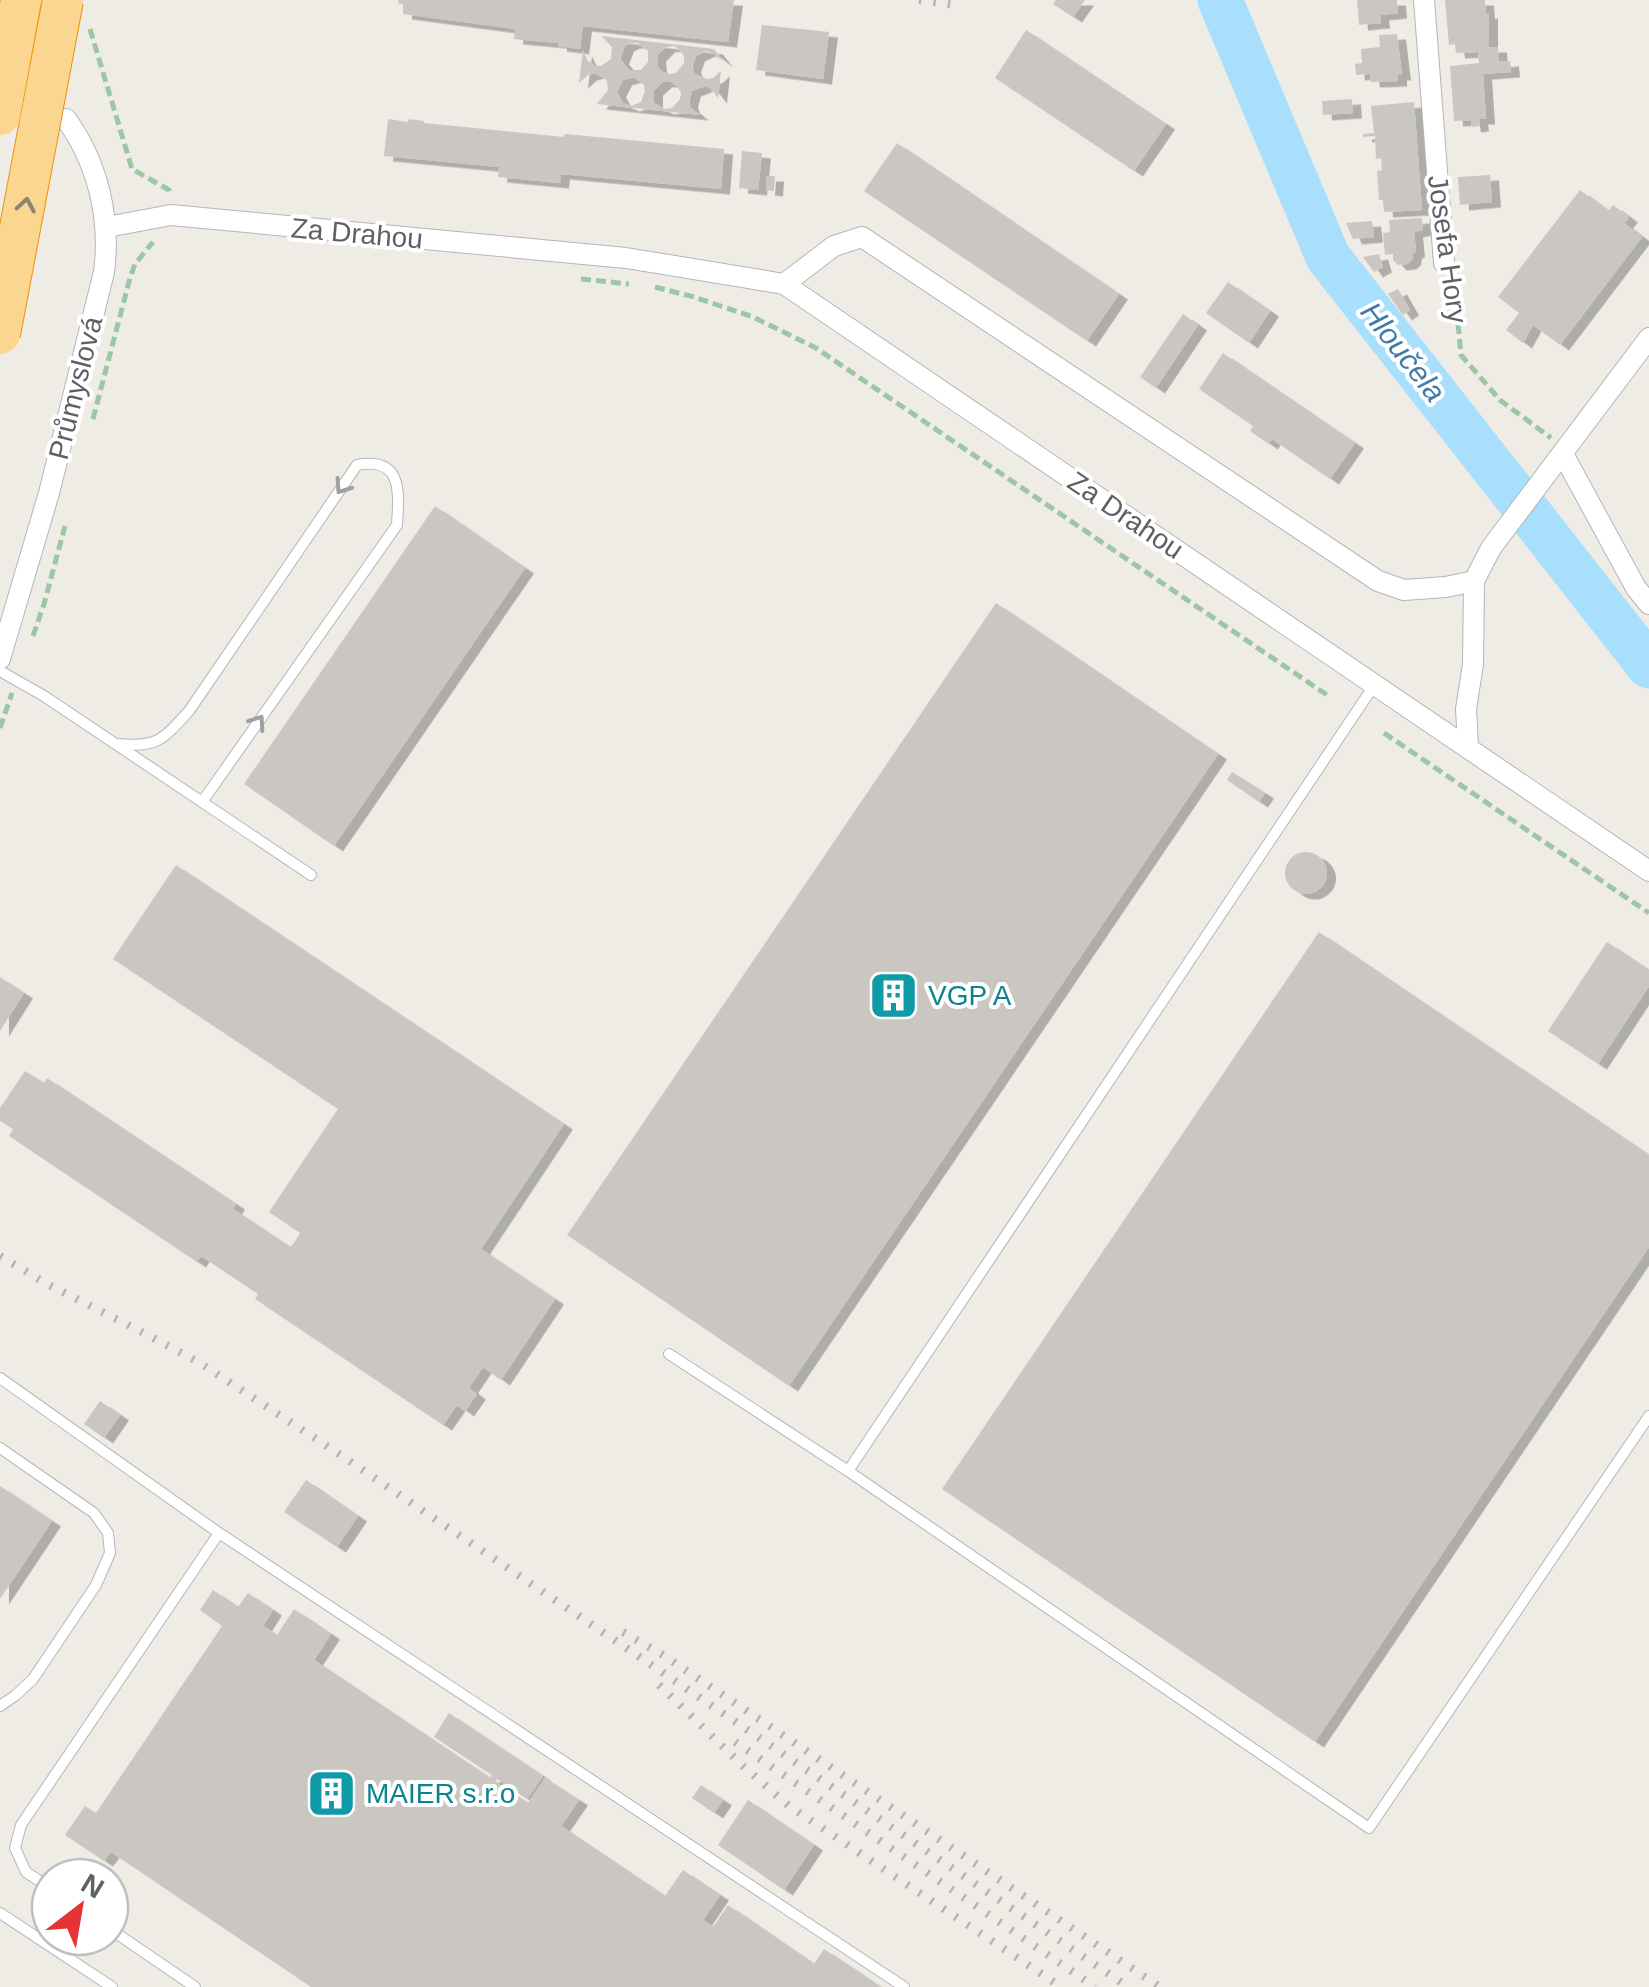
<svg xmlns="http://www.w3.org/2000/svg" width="1649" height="1987" font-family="Helvetica,sans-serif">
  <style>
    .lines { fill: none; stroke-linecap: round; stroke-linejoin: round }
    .river { stroke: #a7dffd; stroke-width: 45 }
    .building { fill: #cac7c2; fill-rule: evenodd; filter: url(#shadow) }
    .service-casing { stroke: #b2b6ba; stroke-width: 12 }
    .minor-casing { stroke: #b2b6ba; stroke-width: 22 }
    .path { stroke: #9cc6a4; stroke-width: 5; stroke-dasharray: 10 5; stroke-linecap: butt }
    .service { stroke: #fff; stroke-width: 10 }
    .minor { stroke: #fff; stroke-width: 20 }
    .rail { stroke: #b4b5b5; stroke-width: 8; stroke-dasharray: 2.5 12; stroke-linecap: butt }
    .motorway-bridge-casing { stroke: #ef9105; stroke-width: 42; stroke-linecap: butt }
    .motorway-bridge { stroke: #fbd690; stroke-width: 40 }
    .oneway { stroke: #8c8472 }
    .oneway2 { stroke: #9ea0a3 }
    .labels { text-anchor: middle; stroke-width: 8; stroke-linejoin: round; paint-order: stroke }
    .street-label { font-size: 28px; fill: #5d6165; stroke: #fff }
    .culture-label { font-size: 28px; fill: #0d838f; stroke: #fff; text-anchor: start }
    .water-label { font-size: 30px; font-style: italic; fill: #417ba7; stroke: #fff }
  </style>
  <defs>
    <filter id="shadow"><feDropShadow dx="9" dy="5.5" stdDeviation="0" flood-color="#0004"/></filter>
  </defs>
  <rect width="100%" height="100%" fill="#efece5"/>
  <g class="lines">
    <path class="river" d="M1220,0l108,257 321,409"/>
  </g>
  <path class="building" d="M398,0h336l-6,42 -145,-16 -3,23 -22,-3v-3l-44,-4 1,-10 -112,-15v-10h-4z
    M1056,0h29l-12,17 -20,-13z
    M1357,0h40l1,13 -18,2 1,8 -22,2z
    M1445,0h40l1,14 3,-1v34h9l1,15 11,-1 1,11 -28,2 3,45h-7l1,7 -8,1 -1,-7 -17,1 -4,-55 29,-3 -1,-11 -22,1 -1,-9 -6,1z
    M762,25l67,7 -6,47 -67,-9z
    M1026,30l140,94 -32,47 -139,-93z
    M1397,34l5,41h-4v6l-27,1 -1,-8 -14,1 -1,-11 7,-1 -1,-14 19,-2 -1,-12z
    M601,36l113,13 10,13 -11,-9 -7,-2 -10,5 -4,11 3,7 12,5 6,-1 8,-7 -3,27 -7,-9 -6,-3 -13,5 -3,11 2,6 9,7 -103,-11 11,-14 -1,-10 -12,-7 -7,2 -9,8 4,-32 5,10 6,4 7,1 10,-7 1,-12zM631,43h6l11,8v11l-7,8h-12l-9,-11 5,-13zM674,46l6,4 4,6v7l-8,10 -6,1 -7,-2 -5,-5 -1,-11 9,-9zM634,77l10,8 1,6 -4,11 -10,4 -8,-3 -6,-11 6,-12zM663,82h8l6,4 4,7 -1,6 -8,9 -7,1 -11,-6v-13z
    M1352,99l1,14 -30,2 -1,-14z
    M1414,102l8,108 -38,2 -1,-12h-4l-2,-29 5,-1 -1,-12 -5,1 -1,-23 -12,1v-3l11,-1 -3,-27z
    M388,119l20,3 1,-3 15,2v2l140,14 1,-3 159,15 -3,40 -160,-15 -1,9 -62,-6 1,-10 -115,-11z
    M897,143l222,151 -32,47 -223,-150z
    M742,151l20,2 -4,37 -19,-2z
    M1490,175l2,27 -32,3 -2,-28z
    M767,176h8l-1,15 -8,-1z
    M1580,190l28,21 5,-6 16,12 -5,6 18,14 -82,108 -27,-20 -10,18 -17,-13 13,-17 -21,-16z
    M1422,218l1,12 -9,2 2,20 -3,1 -1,7 -5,4 -9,1 -5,-5v-6l-8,1 -2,-22 7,-1 -1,-12z
    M1372,221l2,16 -21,2 -7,-16z
    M1379,254l4,13 -9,5 -11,-15z
    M1228,282l42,29 -21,32 -43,-30z
    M1398,289l12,21 -7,5 -15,-21z
    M1183,314l15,11 -42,63 -16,-11z
    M1223,353l132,90 -25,36 -58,-40 -3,5 -19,-13 3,-5 -54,-37z
    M435,506l90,62 -191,278 -90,-62z
    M996,603l222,151 -429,632 -222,-151z
    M1232,772l33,21 -6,9 -32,-22z
    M1285 873a21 21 0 1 1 42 0a21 21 0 1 1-42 0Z
    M176,865l388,259 -83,125 74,50 -54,81 -18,-13 -14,21 8,6 -12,17 -8,-6 -14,20 -188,-126 3,-5 -57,-38 -4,6 -188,-126 4,-7 -13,-8v-13l25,-37 19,12 3,-5 189,126 -3,5 57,38 4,-4 6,-10 -31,-21 69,-103 -225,-150z
    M1319,932l330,223v92l-334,495 -373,-253z
    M1607,942l42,28v16l-51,78 -50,-33z
    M0,977l24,16 -24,38z
    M100,1401l20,14 -16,23 -20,-14z
    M306,1480l52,36 -21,31 -53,-35z
    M0,1486l52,35 -52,78z
    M213,1590l25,17 10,-14 25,17 -10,16 14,9 17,-26 37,25 -17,26 176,118 2,-3 -58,-38 15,-24 94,63 -16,23 -30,-20 -2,3 33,21 17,-25 34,22 -18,26 104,70 18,-26 37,25 -17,25 10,7 15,-22 86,59 10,-15 57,38h-570l-200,-135 -7,9 -39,-26 20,-29 11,7 126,-187 -22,-16z
    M701,1785l22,15 -9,13 -22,-15z
    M748,1800l66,45 -30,45 -66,-45z"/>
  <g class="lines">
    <defs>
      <path id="service" d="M0,671l44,25 267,179
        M1375,684l-527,787 521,357 280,-412
        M116,744c41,3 45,-2 73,-33l168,-246c46,-9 42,28 40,60l-195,277
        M669,1354l179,117
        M0,1378l219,155 685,454
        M0,1448l94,65 14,20 2,20 -14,32 -63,94 -17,16 -16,11
        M50,1888l-24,-16 -11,-24 6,-23 198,-292
        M0,1913l112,74
        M110,1929l85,58"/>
      <path id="minor" d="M1424,0l20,263
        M107,227l64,-12 455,43 158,26 50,-38 28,-9 516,344 26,9 42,-3 28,-6
        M784,284l865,587
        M1563,454l73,134 13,16
        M0,659l49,-166 55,-221c7,-53 -6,-109 -38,-153
        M1468,746l-2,-37 7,-45 1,-83 17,-33 158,-210"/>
    </defs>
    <use href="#service" class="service-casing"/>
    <use href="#minor" class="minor-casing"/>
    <path class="path" d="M90,29l42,140 37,21 1,5
      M581,279l48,5
      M1451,280l4,11 6,64 39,45 51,38
      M655,287l39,10 59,20 63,31 511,347
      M93,419l37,-141 5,-14 18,-22
      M33,636l11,-32 21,-78
      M0,728l12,-35
      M1384,733l265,180"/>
    <use href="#service" class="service"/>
    <use href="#minor" class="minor"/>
    <path class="rail" d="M919,0l36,5
      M0,1256l47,28 95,48 58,31 139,91 789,533
      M623,1632l40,23 497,332
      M659,1685l84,81 46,40 272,181
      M735,1742l360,245"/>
    <defs>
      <path id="motorway-bridge" d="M0,115l21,-115
        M0,334l63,-334"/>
    </defs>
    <use href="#motorway-bridge" class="motorway-bridge-casing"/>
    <use href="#motorway-bridge" class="motorway-bridge"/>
  </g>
  <defs><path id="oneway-chevron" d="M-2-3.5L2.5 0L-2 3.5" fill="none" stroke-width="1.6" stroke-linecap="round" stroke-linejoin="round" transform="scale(2.5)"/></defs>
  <use class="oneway" href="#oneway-chevron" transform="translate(26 205) rotate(-80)"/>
  <g class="oneway2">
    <use href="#oneway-chevron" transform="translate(342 487) rotate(124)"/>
    <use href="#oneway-chevron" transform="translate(258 722) rotate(-55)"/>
  </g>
  <defs>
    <symbol id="building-square" viewBox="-11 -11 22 22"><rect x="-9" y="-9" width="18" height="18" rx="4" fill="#0f9aa8" stroke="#fff"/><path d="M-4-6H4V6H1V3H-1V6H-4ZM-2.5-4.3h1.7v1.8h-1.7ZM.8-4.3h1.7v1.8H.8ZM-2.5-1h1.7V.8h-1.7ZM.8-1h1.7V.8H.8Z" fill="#fff"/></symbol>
  </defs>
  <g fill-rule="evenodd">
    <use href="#building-square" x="866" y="968" width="55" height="55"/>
    <use href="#building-square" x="304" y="1766" width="55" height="55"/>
  </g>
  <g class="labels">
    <g class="street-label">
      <text transform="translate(357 233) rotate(5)" y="10">Za Drahou</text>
      <text transform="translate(1448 249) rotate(82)" y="10">Josefa Hory</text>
      <text transform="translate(75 388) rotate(-76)" y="10">Průmyslová</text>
      <text transform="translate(1126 515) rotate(34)" y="10">Za Drahou</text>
    </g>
    <g class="culture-label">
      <text x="928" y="1005">VGP A</text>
      <text x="366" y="1803">MAIER s.r.o</text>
    </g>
    <g class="water-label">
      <text transform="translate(1403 352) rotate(52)" y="10">Hloučela</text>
    </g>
  </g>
  <g transform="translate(80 1907) rotate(31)"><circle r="48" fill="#ffffff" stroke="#bec0c1" stroke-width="2.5"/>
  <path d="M0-8L18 38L0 25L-18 38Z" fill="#e63436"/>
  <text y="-15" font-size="28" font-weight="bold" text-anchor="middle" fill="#5d6165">N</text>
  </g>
</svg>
